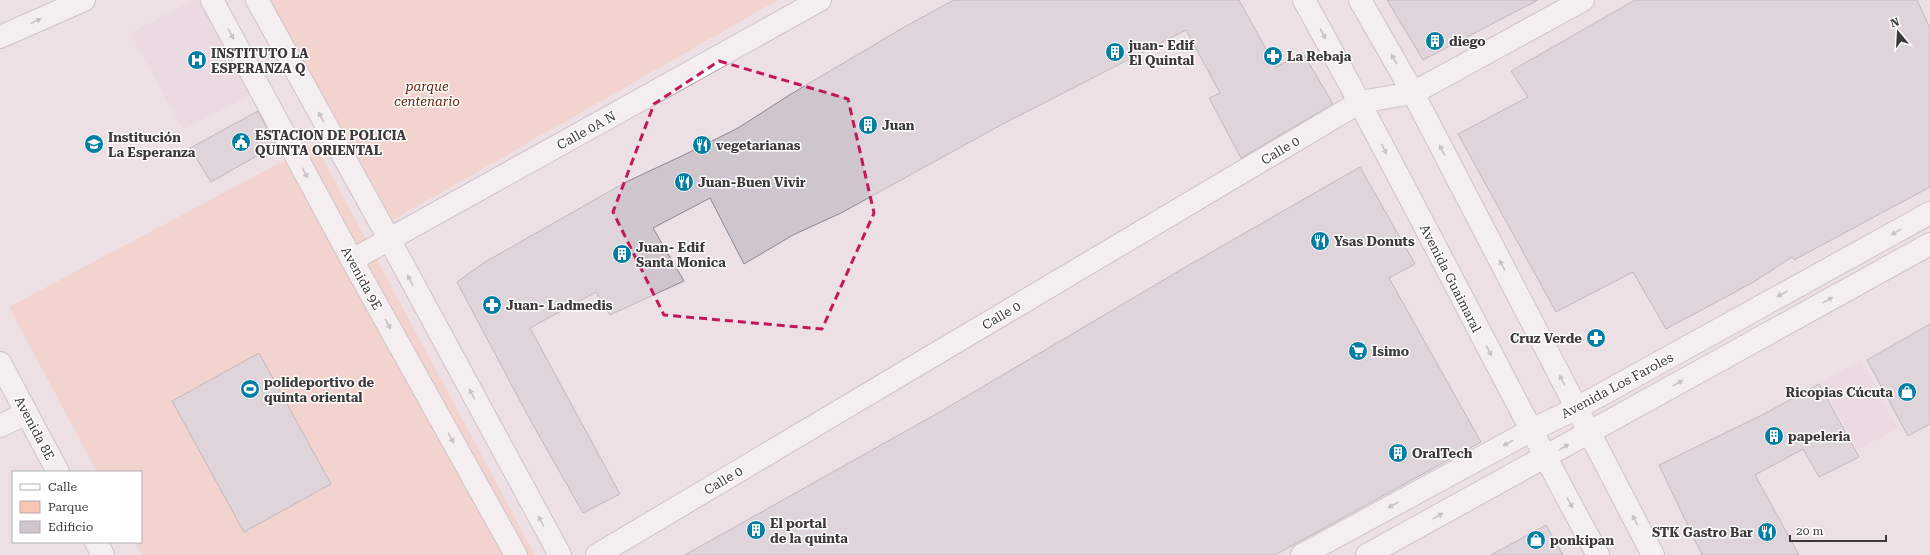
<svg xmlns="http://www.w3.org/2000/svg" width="1930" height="555" font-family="'Roboto Serif',serif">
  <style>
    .built { fill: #e8d3dc }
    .green { fill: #f9c4b2 }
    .building { fill: #cec5cd; stroke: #8e868e }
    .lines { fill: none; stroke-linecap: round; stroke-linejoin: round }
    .minor-casing { stroke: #aa9ea3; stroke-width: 24 }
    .minor { stroke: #fff; stroke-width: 22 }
    .oneway { fill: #9e9c9c }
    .marked { fill: none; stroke: #c2185b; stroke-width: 3; stroke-dasharray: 8 5; stroke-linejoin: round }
    .labels { text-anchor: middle; stroke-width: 3; stroke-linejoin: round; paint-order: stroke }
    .poi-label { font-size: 13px; font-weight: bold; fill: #3d383a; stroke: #fff; text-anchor: start }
    .park-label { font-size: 13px; font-style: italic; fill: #642106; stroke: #fff }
    .street-label { font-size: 13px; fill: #3d383a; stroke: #fff }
  </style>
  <rect width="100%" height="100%" fill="#ede0e5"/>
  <path class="built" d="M193,0h25l46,88 -81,42 -53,-97z
    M1861,360l37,68 -40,22 -37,-68z"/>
  <path class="green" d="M269,0h509l-385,220z
    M315,144l220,411h-393l-7,-13h6v-70h-44l-88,-165z"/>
  <path class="building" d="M954,0h285l37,67 27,-14 30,51 -92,54 -32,-60 11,-5 -34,-63 -185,95 -160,88 -48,22 -49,29 -34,-66 -57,30 31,53 -74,34 -14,-23 -66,36 90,166 -37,19 -55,-97 -71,-134 28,-20 141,-80 60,-28 52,-26 53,-34 115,-68z
    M1387,0h151l-115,60z
    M1635,0h282l13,28v159l-136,73 -2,-3 -40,26 -86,46 -33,-57 -77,40 -98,-178 70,-37 -17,-26z
    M258,111l18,34 -65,37 -21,-34z
    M1360,167l55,97 -26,14 92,164 -206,113h-590l260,-146 244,-144z
    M1930,324v100l-22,12 -41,-76z
    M259,353l72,131 -87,48 -72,-131z
    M1819,384l40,73 -40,20 -16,-28 -48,26 44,80h-97l-43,-90 105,-51z
    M1546,525l17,30h-72z"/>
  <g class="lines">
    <defs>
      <path id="minor" d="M212,0l140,260 164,295
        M257,0l125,226 178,329
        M1304,0c101,183 194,371 294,555
        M1360,0l53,93 240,462
        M0,37l84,-37
        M352,260l468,-260
        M0,363l58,109
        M0,426l27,-13
        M96,542l7,13
        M597,555l763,-453 53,-9 170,-93
        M1302,555l228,-124 47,-23 353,-195
        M1367,555l563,-311"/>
    </defs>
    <use href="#minor" class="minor-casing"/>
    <use href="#minor" class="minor"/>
  </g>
  <defs><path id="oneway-solid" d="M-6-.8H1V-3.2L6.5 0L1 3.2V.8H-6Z"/></defs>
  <g class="oneway">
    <use href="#oneway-solid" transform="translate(36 21) rotate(-24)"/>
    <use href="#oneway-solid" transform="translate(231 34) rotate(62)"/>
    <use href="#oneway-solid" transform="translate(1323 34) rotate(61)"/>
    <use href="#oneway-solid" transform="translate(1394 59) rotate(-119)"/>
    <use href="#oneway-solid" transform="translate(321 117) rotate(-119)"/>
    <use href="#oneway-solid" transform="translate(1384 149) rotate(63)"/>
    <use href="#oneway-solid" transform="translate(1442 150) rotate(-118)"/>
    <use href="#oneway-solid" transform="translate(305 173) rotate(62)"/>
    <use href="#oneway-solid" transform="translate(1896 232) rotate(151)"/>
    <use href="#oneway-solid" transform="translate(1502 265) rotate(-118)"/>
    <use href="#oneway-solid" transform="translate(410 280) rotate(-118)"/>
    <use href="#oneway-solid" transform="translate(1782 294) rotate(151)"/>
    <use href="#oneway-solid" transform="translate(1828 300) rotate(-29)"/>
    <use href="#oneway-solid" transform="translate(388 324) rotate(61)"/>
    <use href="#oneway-solid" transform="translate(1489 351) rotate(63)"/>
    <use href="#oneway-solid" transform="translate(1562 380) rotate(-118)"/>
    <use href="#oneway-solid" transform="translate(1678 383) rotate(-29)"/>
    <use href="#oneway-solid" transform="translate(472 394) rotate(-118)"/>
    <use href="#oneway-solid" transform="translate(451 438) rotate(61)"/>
    <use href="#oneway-solid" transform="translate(1508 443) rotate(151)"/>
    <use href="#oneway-solid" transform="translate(1564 447) rotate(-31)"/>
    <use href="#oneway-solid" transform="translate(1570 503) rotate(61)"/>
    <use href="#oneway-solid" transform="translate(1393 505) rotate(151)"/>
    <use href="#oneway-solid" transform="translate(1438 516) rotate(-29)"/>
    <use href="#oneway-solid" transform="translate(1635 520) rotate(-118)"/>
    <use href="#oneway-solid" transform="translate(541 521) rotate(-118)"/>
  </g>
  <path d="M0 0H1930V555H0ZM719,61l129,38 26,114 -52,116 -158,-14 -51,-103 41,-108z" fill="#ede0e5" fill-opacity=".55" fill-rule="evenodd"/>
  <path class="marked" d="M719,61l129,38 26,114 -52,116 -158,-14 -51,-103 41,-108z"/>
  <defs>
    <symbol id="building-disc" viewBox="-11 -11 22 22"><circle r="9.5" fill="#027da4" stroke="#fff"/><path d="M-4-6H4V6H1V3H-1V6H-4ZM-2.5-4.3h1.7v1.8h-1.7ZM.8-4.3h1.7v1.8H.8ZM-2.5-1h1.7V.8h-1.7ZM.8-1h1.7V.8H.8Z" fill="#fff"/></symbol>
    <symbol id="pharmacy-disc" viewBox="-11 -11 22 22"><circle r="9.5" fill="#027da4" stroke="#fff"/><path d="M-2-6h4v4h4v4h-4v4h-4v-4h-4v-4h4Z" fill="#fff"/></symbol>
    <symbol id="hospital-disc" viewBox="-11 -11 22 22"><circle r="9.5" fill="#027da4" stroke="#fff"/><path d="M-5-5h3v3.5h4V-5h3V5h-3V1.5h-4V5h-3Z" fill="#fff"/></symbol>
    <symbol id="civic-disc" viewBox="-11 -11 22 22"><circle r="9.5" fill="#027da4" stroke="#fff"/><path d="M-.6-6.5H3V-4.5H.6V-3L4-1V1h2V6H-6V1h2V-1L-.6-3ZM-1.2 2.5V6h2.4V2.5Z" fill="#fff"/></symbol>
    <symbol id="school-disc" viewBox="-11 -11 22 22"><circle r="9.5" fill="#027da4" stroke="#fff"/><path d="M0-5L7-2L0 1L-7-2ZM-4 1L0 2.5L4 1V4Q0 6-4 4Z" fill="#fff"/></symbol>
    <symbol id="restaurant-disc" viewBox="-11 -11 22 22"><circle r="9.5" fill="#027da4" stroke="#fff"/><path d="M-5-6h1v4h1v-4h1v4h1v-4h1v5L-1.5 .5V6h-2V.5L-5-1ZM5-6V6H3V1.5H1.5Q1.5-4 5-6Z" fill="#fff"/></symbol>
    <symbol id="supermarket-disc" viewBox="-11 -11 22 22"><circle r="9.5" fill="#027da4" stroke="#fff"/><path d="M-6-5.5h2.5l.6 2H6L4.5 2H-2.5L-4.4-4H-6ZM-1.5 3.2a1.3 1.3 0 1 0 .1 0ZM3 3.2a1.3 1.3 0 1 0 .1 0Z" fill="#fff"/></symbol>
    <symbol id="stadium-disc" viewBox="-11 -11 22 22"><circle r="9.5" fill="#027da4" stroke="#fff"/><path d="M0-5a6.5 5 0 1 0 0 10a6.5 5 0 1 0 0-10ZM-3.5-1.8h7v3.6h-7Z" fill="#fff"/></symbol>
    <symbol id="shop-disc" viewBox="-11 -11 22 22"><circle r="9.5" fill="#027da4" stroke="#fff"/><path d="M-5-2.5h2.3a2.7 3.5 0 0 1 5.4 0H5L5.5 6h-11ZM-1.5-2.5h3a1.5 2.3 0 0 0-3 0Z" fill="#fff"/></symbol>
  </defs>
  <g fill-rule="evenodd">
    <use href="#building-disc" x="1424" y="30" width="22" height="22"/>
    <use href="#building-disc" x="1104" y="41" width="22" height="22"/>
    <use href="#pharmacy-disc" x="1262" y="45" width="22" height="22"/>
    <use href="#hospital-disc" x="186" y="49" width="22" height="22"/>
    <use href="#building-disc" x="857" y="114" width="22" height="22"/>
    <use href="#civic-disc" x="230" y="131" width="22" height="22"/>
    <use href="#school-disc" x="83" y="133" width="22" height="22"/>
    <use href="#restaurant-disc" x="691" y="134" width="22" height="22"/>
    <use href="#restaurant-disc" x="673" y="171" width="22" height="22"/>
    <use href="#restaurant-disc" x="1309" y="230" width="22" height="22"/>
    <use href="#building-disc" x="611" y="243" width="22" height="22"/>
    <use href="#pharmacy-disc" x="481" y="294" width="22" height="22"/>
    <use href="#pharmacy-disc" x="1585" y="327" width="22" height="22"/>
    <use href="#supermarket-disc" x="1347" y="340" width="22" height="22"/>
    <use href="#stadium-disc" x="239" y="378" width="22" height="22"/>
    <use href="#shop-disc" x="1896" y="381" width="22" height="22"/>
    <use href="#building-disc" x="1763" y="425" width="22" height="22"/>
    <use href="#building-disc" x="1387" y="442" width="22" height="22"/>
    <use href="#building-disc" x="745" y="519" width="22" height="22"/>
    <use href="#restaurant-disc" x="1756" y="521" width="22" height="22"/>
    <use href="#shop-disc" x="1525" y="529" width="22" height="22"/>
  </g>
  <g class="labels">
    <g class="poi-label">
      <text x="1449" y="46">diego</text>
      <text x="1129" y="50">juan- Edif<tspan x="1129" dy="15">El Quintal</tspan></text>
      <text x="211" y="58">INSTITUTO LA<tspan x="211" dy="15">ESPERANZA Q</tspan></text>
      <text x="1287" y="61">La Rebaja</text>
      <text x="882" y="130">Juan</text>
      <text x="255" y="140">ESTACION DE POLICIA<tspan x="255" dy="15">QUINTA ORIENTAL</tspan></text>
      <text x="108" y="142">Institución<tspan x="108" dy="15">La Esperanza</tspan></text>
      <text x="716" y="150">vegetarianas</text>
      <text x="698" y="187">Juan-Buen Vivir</text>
      <text x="1334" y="246">Ysas Donuts</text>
      <text x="636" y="252">Juan- Edif<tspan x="636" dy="15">Santa Monica</tspan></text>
      <text x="506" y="310">Juan- Ladmedis</text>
      <text x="1582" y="343" text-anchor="end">Cruz Verde</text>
      <text x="1372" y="356">Isimo</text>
      <text x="264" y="387">polideportivo de<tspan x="264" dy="15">quinta oriental</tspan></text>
      <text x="1893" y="397" text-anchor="end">Ricopias Cúcuta</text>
      <text x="1788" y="441">papeleria</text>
      <text x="1412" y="458">OralTech</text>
      <text x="770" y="528">El portal<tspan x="770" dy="15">de la quinta</tspan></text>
      <text x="1753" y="537" text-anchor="end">STK Gastro Bar</text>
      <text x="1550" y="545">ponkipan</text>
    </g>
    <g class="park-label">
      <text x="427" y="91">parque<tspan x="427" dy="15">centenario</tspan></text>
    </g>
    <g class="street-label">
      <text transform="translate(586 130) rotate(-29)" y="5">Calle 0A N</text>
      <text transform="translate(1280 150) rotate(-31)" y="5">Calle 0</text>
      <text transform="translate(362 278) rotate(61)" y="5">Avenida 9E</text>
      <text transform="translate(1451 278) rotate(63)" y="5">Avenida Guaimaral</text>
      <text transform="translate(1001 315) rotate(-31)" y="5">Calle 0</text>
      <text transform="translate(1617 385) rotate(-28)" y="5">Avenida Los Faroles</text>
      <text transform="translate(35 428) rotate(62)" y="5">Avenida 8E</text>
      <text transform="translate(723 480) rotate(-31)" y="5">Calle 0</text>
    </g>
  </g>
  <rect x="12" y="471" width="130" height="72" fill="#ffffff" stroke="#b1afb0"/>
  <rect x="20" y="484" width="20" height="6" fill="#ffffff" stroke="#b1afb0"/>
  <text x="48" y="491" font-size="12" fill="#3d383a">Calle</text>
  <rect x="20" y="501" width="20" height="12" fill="#f9c4b2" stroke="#b1afb0"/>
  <text x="48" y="511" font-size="12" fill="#3d383a">Parque</text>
  <rect x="20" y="521" width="20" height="12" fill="#cec5cd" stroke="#b1afb0"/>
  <text x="48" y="531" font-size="12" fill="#3d383a">Edificio</text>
  <g transform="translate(1898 32) rotate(342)" stroke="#ffffff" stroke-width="3" paint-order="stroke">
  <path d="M0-3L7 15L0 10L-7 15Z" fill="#3d383a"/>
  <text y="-6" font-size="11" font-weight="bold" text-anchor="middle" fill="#3d383a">N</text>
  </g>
  <path d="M1790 535v6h96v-6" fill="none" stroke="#3d383a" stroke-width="2"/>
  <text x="1796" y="535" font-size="12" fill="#3d383a" stroke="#ffffff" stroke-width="3" paint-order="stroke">20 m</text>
</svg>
